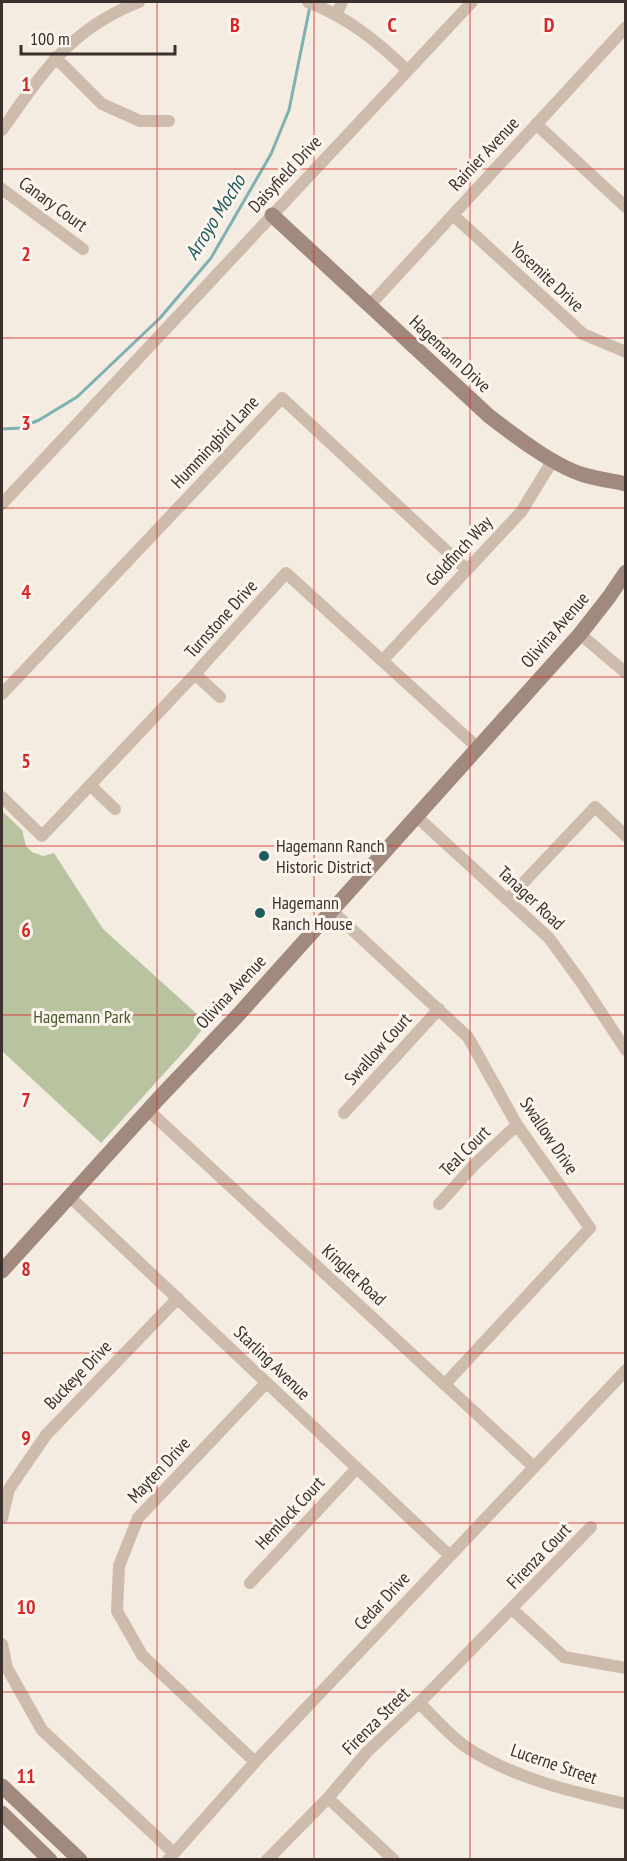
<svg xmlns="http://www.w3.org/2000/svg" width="627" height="1861" font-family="'PT Sans Narrow',sans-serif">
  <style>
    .green { fill: #b8c4a0 }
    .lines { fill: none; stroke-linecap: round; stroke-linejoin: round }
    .stream { stroke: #7fb0b2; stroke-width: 3 }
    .street { stroke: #cdbbac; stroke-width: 12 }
    .secondary { stroke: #a18a7d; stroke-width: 15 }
    .grid { fill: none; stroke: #d62828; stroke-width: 1.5; stroke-opacity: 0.55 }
    .poi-dot { fill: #1f5a5e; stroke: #fbf5ee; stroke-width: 2 }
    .labels { text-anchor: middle; stroke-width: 6; stroke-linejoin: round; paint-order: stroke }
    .street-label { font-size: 18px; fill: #3b302b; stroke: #fbf5ee }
    .poi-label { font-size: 18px; fill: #3b302b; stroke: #fbf5ee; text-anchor: start }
    .park-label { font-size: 18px; fill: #4a5a2e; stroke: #fbf5ee }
    .water-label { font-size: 20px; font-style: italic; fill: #1f5a5e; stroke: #fbf5ee }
    .grid-label { font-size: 20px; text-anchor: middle; font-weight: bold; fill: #d62828; stroke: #fbf5ee; stroke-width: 6; stroke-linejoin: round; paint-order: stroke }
  </style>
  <rect width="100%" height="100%" fill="#f4ebe1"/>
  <path class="green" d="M2,811l20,19 4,16 6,6 11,4 11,-3 49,76 104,94 -18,23 -88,97 -99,-92z"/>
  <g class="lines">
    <path class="stream" d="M2,429l18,-1 19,-8 38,-23 83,-79 51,-60 60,-104 18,-44 21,-104"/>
    <path class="street" d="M308,2c38,14 70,40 99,68
      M336,15l6,-13
      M55,57l47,47 38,17h29
      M536,124l90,83
      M2,130c41,-58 68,-101 137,-128
      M2,189l81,60
      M453,215l130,119 43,18
      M369,306l257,-279
      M2,504l470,-502
      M580,634l46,39
      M383,660l138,-148 32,-52
      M195,674l25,23
      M2,694l280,-296 184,171
      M90,785l25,24
      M2,797l40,39 153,-162 91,-101 191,174
      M416,816l133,122 32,44 45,68
      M507,900l88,-93 31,29
      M332,911l136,126 49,88 73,103 -145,156
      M148,1110l386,357
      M344,1113l95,-104
      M69,1196l381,360
      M439,1204l37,-41 41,-38
      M2,1518l7,-29 37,-54 132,-137
      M250,1583l107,-115
      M512,1609l52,48 62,11
      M2,1644l5,24 35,62 132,123
      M419,1703c15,14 30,32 47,44 47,31 106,45 160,57
      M255,1762l-113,-107 -25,-44 2,-45 19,-48 128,-135
      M328,1798l66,62
      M168,1860l87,-98 371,-392
      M267,1860l61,-62 39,-46 52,-49 172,-176"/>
    <path class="secondary" d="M272,215l217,201c26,20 65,50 95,59 14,4 28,6 42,9
      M2,1271l157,-173 80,-84 341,-380 29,-37 17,-25
      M2,1786l78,74
      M2,1813l48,47"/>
  </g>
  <path class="grid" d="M157,2v1858M314,2v1858M470,2v1858M2,169h624M2,338h624M2,508h624M2,677h624M2,846h624M2,1015h624M2,1184h624M2,1353h624M2,1523h624M2,1692h624"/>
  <g class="poi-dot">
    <circle cx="264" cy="856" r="6"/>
    <circle cx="260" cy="913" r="6"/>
  </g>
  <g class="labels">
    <g class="street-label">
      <text transform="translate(484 154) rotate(-47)" y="6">Rainier Avenue</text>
      <text transform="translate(285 174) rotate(-47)" y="6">Daisyfield Drive</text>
      <text transform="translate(53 204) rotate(36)" y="6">Canary Court</text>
      <text transform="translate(547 277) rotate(43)" y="6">Yosemite Drive</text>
      <text transform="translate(450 354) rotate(43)" y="6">Hagemann Drive</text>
      <text transform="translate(215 442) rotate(-47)" y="6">Hummingbird Lane</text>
      <text transform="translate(459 551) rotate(-47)" y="6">Goldfinch Way</text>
      <text transform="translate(221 619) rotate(-48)" y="6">Turnstone Drive</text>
      <text transform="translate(555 630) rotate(-49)" y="6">Olivina Avenue</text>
      <text transform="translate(531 898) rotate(43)" y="6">Tanager Road</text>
      <text transform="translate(231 992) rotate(-47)" y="6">Olivina Avenue</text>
      <text transform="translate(378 1049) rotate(-48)" y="6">Swallow Court</text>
      <text transform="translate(549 1136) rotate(56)" y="6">Swallow Drive</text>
      <text transform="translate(465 1151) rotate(-45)" y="6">Teal Court</text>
      <text transform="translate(354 1275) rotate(43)" y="6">Kinglet Road</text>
      <text transform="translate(272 1363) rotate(44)" y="6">Starling Avenue</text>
      <text transform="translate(78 1375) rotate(-46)" y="6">Buckeye Drive</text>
      <text transform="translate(159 1470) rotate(-47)" y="6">Mayten Drive</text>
      <text transform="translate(290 1513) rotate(-47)" y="6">Hemlock Court</text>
      <text transform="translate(539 1556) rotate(-46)" y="6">Firenza Court</text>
      <text transform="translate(382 1601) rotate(-47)" y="6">Cedar Drive</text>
      <text transform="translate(376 1721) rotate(-45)" y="6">Firenza Street</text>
      <text transform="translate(554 1764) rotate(19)" y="6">Lucerne Street</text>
    </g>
    <g class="poi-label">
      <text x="276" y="852">Hagemann Ranch<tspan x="276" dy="21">Historic District</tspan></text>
      <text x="272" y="909">Hagemann<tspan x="272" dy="21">Ranch House</tspan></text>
    </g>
    <g class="park-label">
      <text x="82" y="1023">Hagemann Park</text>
    </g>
    <g class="water-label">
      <text transform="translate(215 217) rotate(-58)" y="7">Arroyo Mocho</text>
    </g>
  </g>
  <g class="grid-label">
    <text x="235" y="32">B</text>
    <text x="392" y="32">C</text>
    <text x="549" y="32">D</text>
    <text x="26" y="91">1</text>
    <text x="26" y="261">2</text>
    <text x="26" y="430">3</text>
    <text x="26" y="599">4</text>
    <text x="26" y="768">5</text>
    <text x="26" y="937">6</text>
    <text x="26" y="1107">7</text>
    <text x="26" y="1276">8</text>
    <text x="26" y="1445">9</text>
    <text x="26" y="1614">10</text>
    <text x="26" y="1783">11</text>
  </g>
  <rect width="627" height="1861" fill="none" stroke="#3b302b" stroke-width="6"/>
  <path d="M21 45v9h154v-9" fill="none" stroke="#3b302b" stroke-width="3"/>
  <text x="30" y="45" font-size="18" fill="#3b302b" stroke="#fbf5ee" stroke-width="4.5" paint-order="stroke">100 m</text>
</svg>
